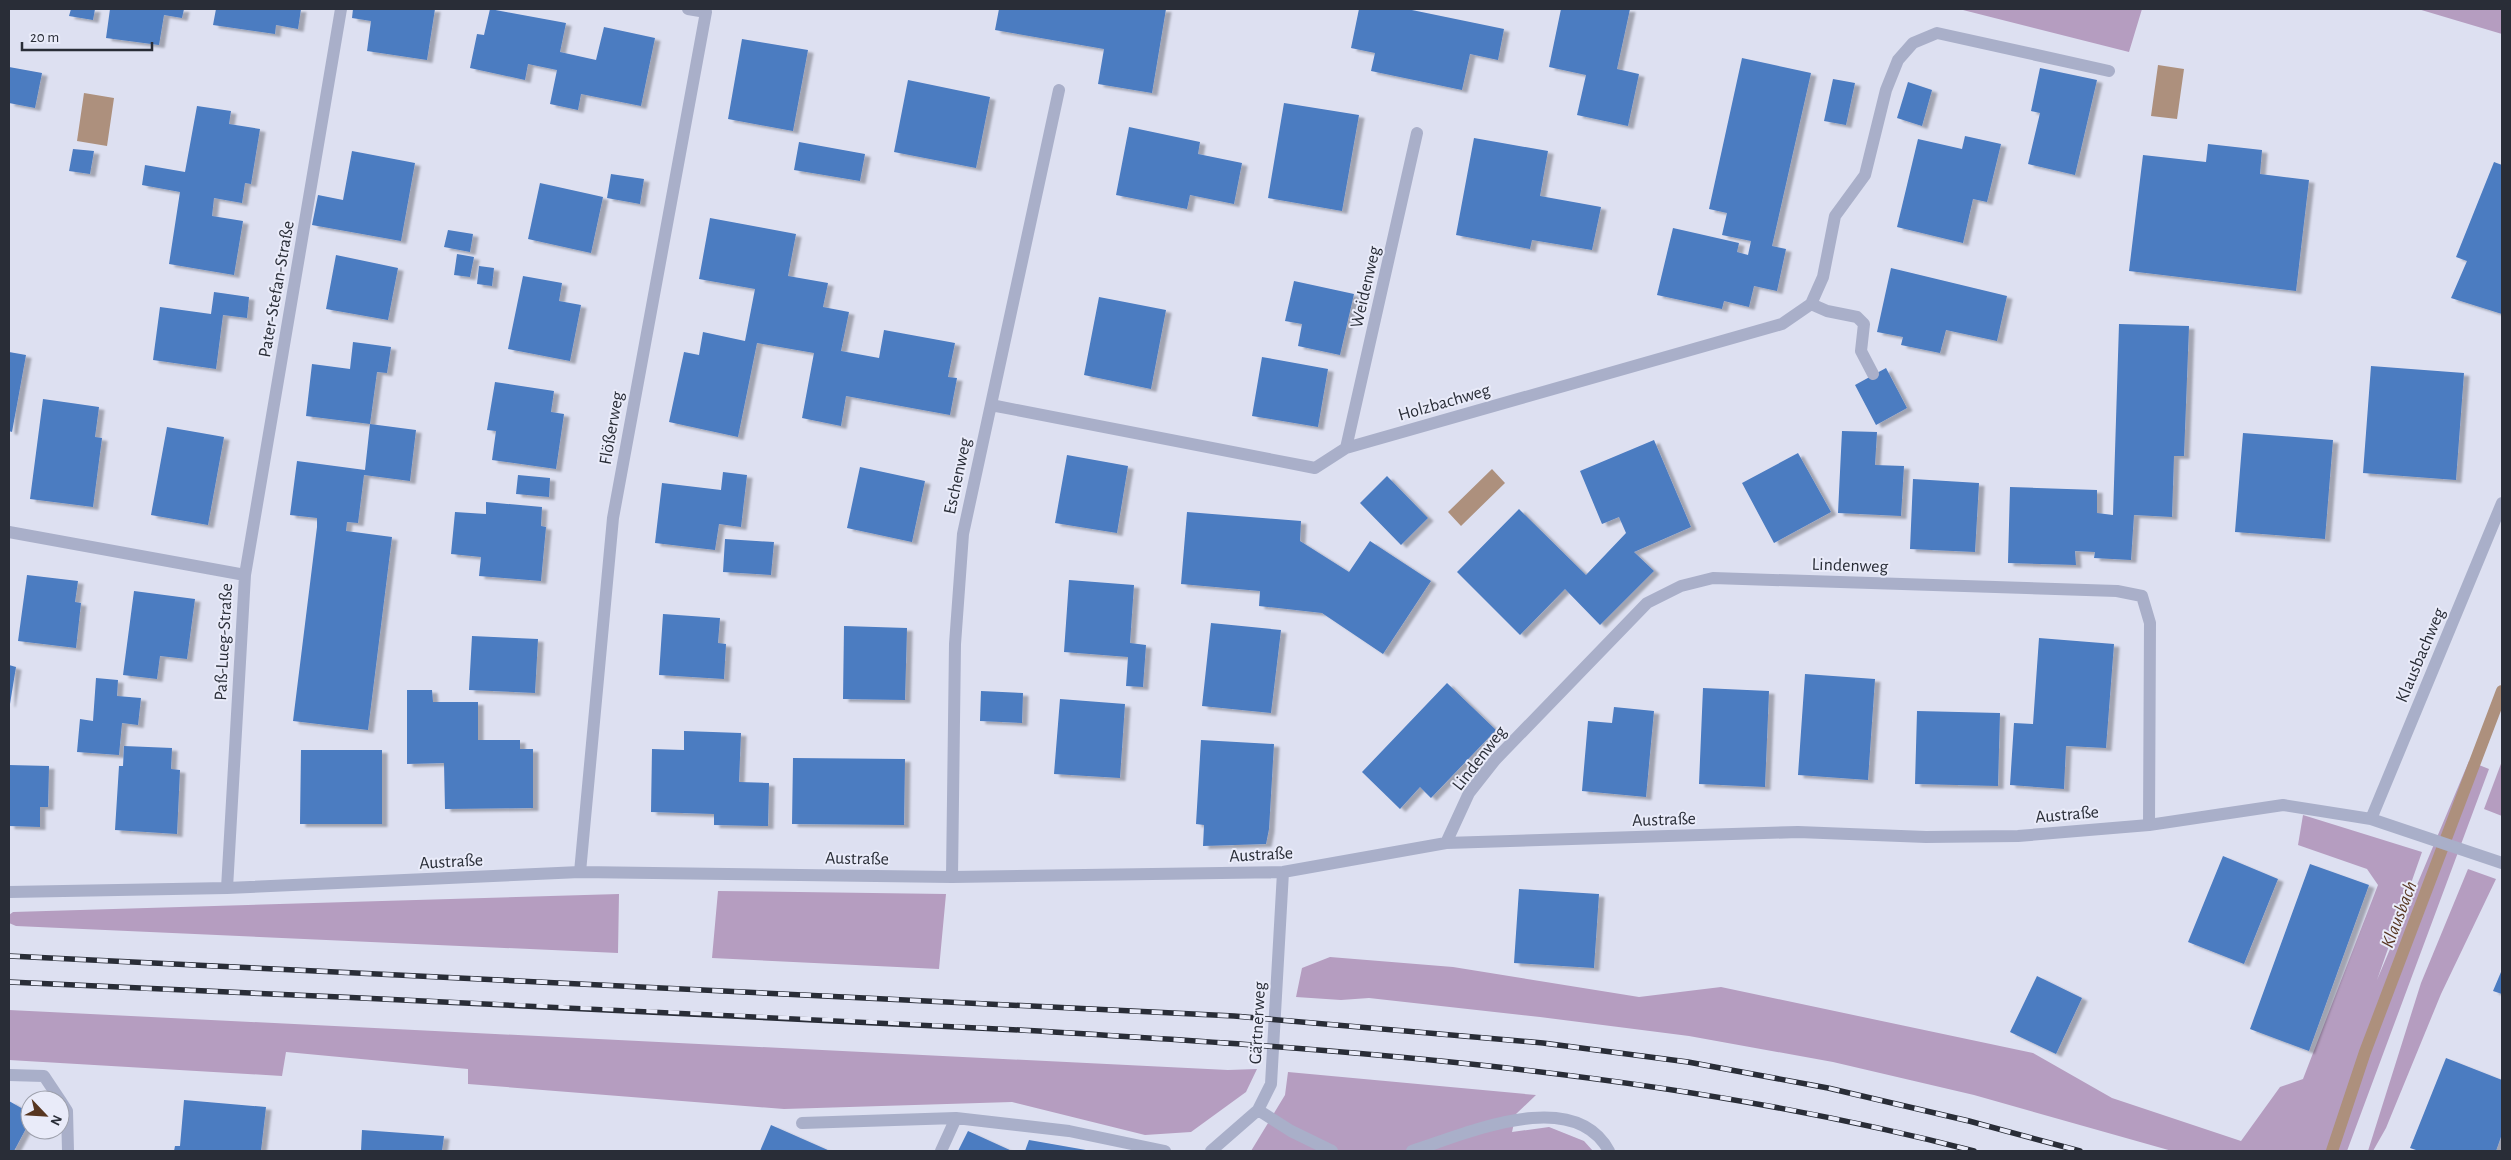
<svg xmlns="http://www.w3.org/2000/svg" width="2511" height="1160" font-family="'Alegreya Sans',sans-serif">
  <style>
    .green { fill: #b59dc0 }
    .water { fill: #ad907d }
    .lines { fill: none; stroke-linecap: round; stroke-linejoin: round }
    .stream { stroke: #ad907d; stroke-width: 12 }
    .building { fill: #4b7bc1; filter: url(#shadow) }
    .minor { stroke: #a9afc9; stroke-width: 12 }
    .rail-casing { stroke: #292d37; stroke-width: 5.5 }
    .rail { stroke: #e9ebf9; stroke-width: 4; stroke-dasharray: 11; stroke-linecap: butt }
    .labels { text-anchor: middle; stroke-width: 4; stroke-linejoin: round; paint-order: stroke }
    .street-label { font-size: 18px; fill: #292d37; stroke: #e9ebf9 }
    .water-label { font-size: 19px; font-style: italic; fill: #573620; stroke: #e9ebf9 }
  </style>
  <defs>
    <filter id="shadow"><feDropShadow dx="5.5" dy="3" stdDeviation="1" flood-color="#0004"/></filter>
  </defs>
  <rect width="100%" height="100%" fill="#dde0f1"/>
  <path class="green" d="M1959,9h183l-13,43z
    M2418,9h84v25z
    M2469,761l20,8 -142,382h-175l-198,-56 -141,-33 -144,-26 -149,-19 -171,-19 -28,2 -45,-3 6,-29 28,-11 123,10 186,30 82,-10 312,66 79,45 129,43 39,-54 23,-8 75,-194 -11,-16 -69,-24 5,-30 119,37 -45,128z
    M2502,761v55l-18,-7z
    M2468,869l28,10 -55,115 -55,134 -13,23h-5l53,-168z
    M718,891l228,3 -7,75 -227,-11z
    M619,894l-1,59 -602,-27 -7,-3v-8l4,-3z
    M9,1010l1219,60 29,-1 -11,23 -55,40 -46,3 -133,-33 -228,7 -316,-25v-15l-182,-17 -4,24 -273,-16z
    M1288,1072l248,23 -20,19 -4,18 37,-5 35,14 9,10h-342l34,-56z"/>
  <path class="water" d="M2158,65l26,4 -7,50 -26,-3z
    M84,93l30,5 -7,48 -30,-5z
    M1492,469l13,14 -44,43 -13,-14z"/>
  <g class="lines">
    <path class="stream" d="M2332,1151l33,-99 137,-361"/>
  </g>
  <path class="building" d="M71,9h24l-2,11 -24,-4z
    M110,9h74l-2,9 -18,-3 -5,30 -53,-7z
    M216,9h85l-3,20 -22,-4 -1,9 -62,-9z
    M353,9h82l-8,51 -60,-9 4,-30 -19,-3z
    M490,9l76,14 -6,29 36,8 8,-33 51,11 -14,68 -60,-12 -3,16 -28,-6 7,-34 -29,-6 -3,16 -55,-12 7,-34 7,1z
    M999,9h167l-14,84 -54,-9 6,-35 -109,-19z
    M1359,9h48l97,20 -6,31 -28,-6 -8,36 -91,-19 4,-18 -24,-5z
    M1561,9h69l-13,60 22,5 -11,52 -51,-11 9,-40 -37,-8z
    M742,39l66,11 -15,81 -65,-12z
    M1742,58l69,15 -39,173 14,3 -9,42 -23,-5 -5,21 -25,-6 -2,8 -65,-14 16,-67 66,15 -2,9 11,3 3,-14 -29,-6 5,-22 -18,-4z
    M9,67l33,6 -7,35 -26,-5z
    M2040,68l57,12 -22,95 -47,-11 12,-51 -9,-2z
    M1833,79l22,4 -9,42 -22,-4z
    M908,80l82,17 -14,71 -82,-16z
    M1908,82l24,8 -10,36 -25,-8z
    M1284,103l75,12 -17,96 -74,-13z
    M197,106l34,5 -2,13 31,5 -9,55 -6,-1 -3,20 -28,-5 -2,18 31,5 -9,54 -65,-11 11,-72 -38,-7 3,-20 40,7z
    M1129,127l71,15 -2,12 44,9 -8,41 -44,-9 -3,14 -71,-14z
    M1965,136l36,8 -14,58 -14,-3 -10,44 -66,-16 21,-88 44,10z
    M1474,138l74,13 -8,45 61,11 -9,43 -60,-10 -2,9 -74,-14z
    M799,142l66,12 -5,27 -66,-11z
    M2208,144l54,6 -2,24 49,6 -13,111 -167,-20 14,-116 63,7z
    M73,149l21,2 -4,23 -21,-3z
    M352,151l63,12 -14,78 -89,-16 6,-30 25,5z
    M2494,162l8,3v149l-51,-16 16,-37 -11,-4z
    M611,174l33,5 -4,25 -33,-6z
    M540,183l63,14 -12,56 -63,-14z
    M710,218l86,16 -8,42 40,7 -5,24 26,5 -8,39 38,7 5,-28 71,13 -7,34 9,1 -7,37 -104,-19 -5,30 -39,-8 12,-65 -57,-10 -19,94 -69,-15 15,-70 15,3 4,-23 42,9 10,-52 -56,-10z
    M448,230l25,4 -3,18 -26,-5z
    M457,254l17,3 -4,20 -16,-2z
    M336,255l62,13 -10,52 -62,-11z
    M479,266l15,2 -2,18 -15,-2z
    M1891,268l116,28 -10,45 -51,-11 -6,23 -39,-8 2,-8 -26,-5z
    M523,276l39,7 -3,18 22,4 -11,56 -62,-12z
    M1294,281l60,13 -14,61 -42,-9 4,-22 -17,-3z
    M214,292l35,5 -2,21 -24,-3 -7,54 -63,-9 7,-53 51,7z
    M1099,297l67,13 -15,79 -67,-14z
    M2119,324l70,2 -5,130h-10l-2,61 -38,-2 -3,45 -37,-2 1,-6 -20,-1 1,14 -68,-2 2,-76 87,3v23l16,2z
    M353,342l38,5 -4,26 -10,-1 -7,52 -64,-8 6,-52 38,5z
    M9,352l17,3 -14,77 -3,-1z
    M1262,357l66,12 -10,58 -66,-11z
    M2371,366l93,7 -8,107 -93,-7z
    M1886,368l21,40 -31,17 -21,-40z
    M495,382l59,9 -3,21 13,2 -8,55 -64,-9 4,-29 -9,-1z
    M43,399l56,8 -4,30 7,1 -9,69 -63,-8z
    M370,424l46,6 -6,51 -46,-6 -6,48 -11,-1 -1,9 46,6 -24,193 -75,-9 24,-194v-9l-27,-3 7,-54 68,9z
    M167,427l57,10 -16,88 -57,-10z
    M1842,431l35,1 -2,33 29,1 -3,50 -63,-3z
    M2243,433l90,7 -8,99 -90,-7z
    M1654,440l37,87 -57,25 20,19 -54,54 -35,-36 -45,46 -63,-63 62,-63 67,66 40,-42 -7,-16 -17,7 -22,-53z
    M1798,453l33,59 -57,31 -32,-60z
    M1067,455l61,11 -11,67 -62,-10z
    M860,467l65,14 -13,61 -65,-14z
    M723,472l24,3 -6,52 -22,-3 -4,26 -60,-7 7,-60 59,7z
    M518,475l32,3 -1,19 -33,-3z
    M1387,476l41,42 -27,27 -41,-42z
    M1913,479l66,4 -4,69 -65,-3z
    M486,502l56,5 -1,19 5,1 -5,54 -62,-5 2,-19 -30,-3 4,-42 31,2z
    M1187,512l114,9 -1,20 49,31 21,-31 61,40 -48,73 -61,-41 -63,-7 1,-15 -79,-7z
    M725,539l49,3 -3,33 -48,-3z
    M27,575l51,6 -3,21 6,1 -5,45 -58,-7z
    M1069,580l65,5 -4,58 16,2 -3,42 -17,-1 2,-29 -64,-5z
    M134,591l61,8 -8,60 -27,-3 -3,23 -34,-4z
    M663,614l57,4 -2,25 8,1 -2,35 -65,-4z
    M1211,623l70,7 -10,83 -69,-7z
    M844,626l63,2 -2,72 -62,-1z
    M472,636l66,3 -3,54 -66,-3z
    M2039,638l75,6 -8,104 -40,-2 -2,43 -54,-4 4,-62 19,1z
    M9,665l7,2 -6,37h-1z
    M1805,674l70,5 -7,101 -70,-5z
    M96,678l22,2 -1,16 24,2 -3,27 -16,-2 -3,32 -42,-3 3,-33 13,2z
    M1447,683l49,47 -65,68 -11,-11 -20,22 -38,-37z
    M1703,688l66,3 -4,96 -66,-3z
    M407,690h25l1,12h45v38h42v9h13v59l-88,1 -1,-46 -37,1z
    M981,691l42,2 -1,30 -42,-2z
    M1060,699l65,5 -5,74 -66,-4z
    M1614,707l40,4 -8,86 -64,-6 6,-70 24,2z
    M1917,711l83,2 -2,73 -83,-2z
    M684,731l57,2 -2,49 30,1 -1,43 -54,-1v-11l-63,-2 1,-63 32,1z
    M1201,740l73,4 -5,85 -3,15 -63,2 1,-21 -8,-1z
    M124,746l48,2 -1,21 9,1 -3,64 -62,-4 4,-64h4z
    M301,750h81v74h-82z
    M793,758l112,1 -1,66 -112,-1z
    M9,765l40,1 -1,41h-8v20l-31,-1z
    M2223,856l55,23 -34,85 -56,-22z
    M2310,864l59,21 -60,166 -59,-22z
    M1519,889l80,5 -5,74 -80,-5z
    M2501,972l1,1v21l-9,-3z
    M2037,976l45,22 -26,56 -46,-22z
    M2446,1058l56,22v54l-6,17h-77l-9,-3z
    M184,1100l82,7 -5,44h-87l1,-5h5z
    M9,1101l21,12v8l-16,30h-5z
    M771,1125l59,26h-70z
    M362,1130l82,6 -2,15h-81z
    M968,1131l44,20h-54z
    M1029,1140l57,10v1h-61z"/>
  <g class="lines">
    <path class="minor" d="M1811,304l16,7 30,6 7,7 -3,27 12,23
      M991,405l324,63 31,-20 436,-124 29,-20 12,-27 12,-61 30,-41 21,-85 12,-30 15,-17 24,-10 172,38
      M1346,448l71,-315
      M9,532l236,43
      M2371,819l131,-316
      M1446,843l23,-50 26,-33 152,-157 34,-17 32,-8 404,13 25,5 8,27 -1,202
      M580,872l33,-354 93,-506 -18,-3
      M952,877l3,-233 8,-110 96,-444
      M227,888l18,-313 96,-566
      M9,892l218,-4 353,-16 372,5 331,-5 163,-29 352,-11 128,5 92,-1 131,-11 134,-20 88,14 131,44
      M9,1075l35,1 16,24
      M60,1100l7,11 1,40
      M1258,1110l33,21 41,20
      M802,1123l154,-5 113,13 96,20
      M941,1151l15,-33
      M1211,1151l47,-41 13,-26 12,-212
      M1412,1151c54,-17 161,-66 197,0"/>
    <defs>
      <path id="rail" d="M9,956l1225,60 309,27 145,19 140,26 141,33 111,30
        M9,982c337,16 674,29 1011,48 320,19 643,40 954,121"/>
    </defs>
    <use href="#rail" class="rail-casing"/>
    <use href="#rail" class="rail"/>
  </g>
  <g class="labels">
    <g class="street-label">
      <text transform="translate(1365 287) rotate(-77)" y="6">Weidenweg</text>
      <text transform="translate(276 289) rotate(-80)" y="6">Pater-Stefan-Straße</text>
      <text transform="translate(1444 402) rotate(-16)" y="6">Holzbachweg</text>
      <text transform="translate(611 428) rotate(-80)" y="6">Flößerweg</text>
      <text transform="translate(957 476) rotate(-78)" y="6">Eschenweg</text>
      <text transform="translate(1850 565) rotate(2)" y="6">Lindenweg</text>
      <text transform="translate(223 642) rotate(-87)" y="6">Paß-Lueg-Straße</text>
      <text transform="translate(2420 655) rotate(-67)" y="6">Klausbachweg</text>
      <text transform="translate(1479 758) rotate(-52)" y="6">Lindenweg</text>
      <text transform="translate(2067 814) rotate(-5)" y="6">Austraße</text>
      <text transform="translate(1664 819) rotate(-2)" y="6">Austraße</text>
      <text transform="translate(1261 854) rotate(-3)" y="6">Austraße</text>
      <text transform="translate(857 858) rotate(1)" y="6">Austraße</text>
      <text transform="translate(451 861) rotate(-3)" y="6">Austraße</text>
      <text transform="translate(1257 1023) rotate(-87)" y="6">Gärtnerweg</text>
    </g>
    <g class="water-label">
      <text transform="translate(2398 914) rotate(-69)" y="7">Klausbach</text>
    </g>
  </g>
  <rect width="2511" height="1160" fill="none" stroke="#292d37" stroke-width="20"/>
  <g transform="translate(45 1115) rotate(115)"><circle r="24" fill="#e9ebf9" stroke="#9c9fab"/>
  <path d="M0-4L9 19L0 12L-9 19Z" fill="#573620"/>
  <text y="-8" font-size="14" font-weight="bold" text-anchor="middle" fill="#292d37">N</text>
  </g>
  <path d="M22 42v8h130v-8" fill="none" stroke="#292d37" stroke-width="2.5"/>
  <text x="30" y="42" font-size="15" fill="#292d37" stroke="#e9ebf9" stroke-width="4" paint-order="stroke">20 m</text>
</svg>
